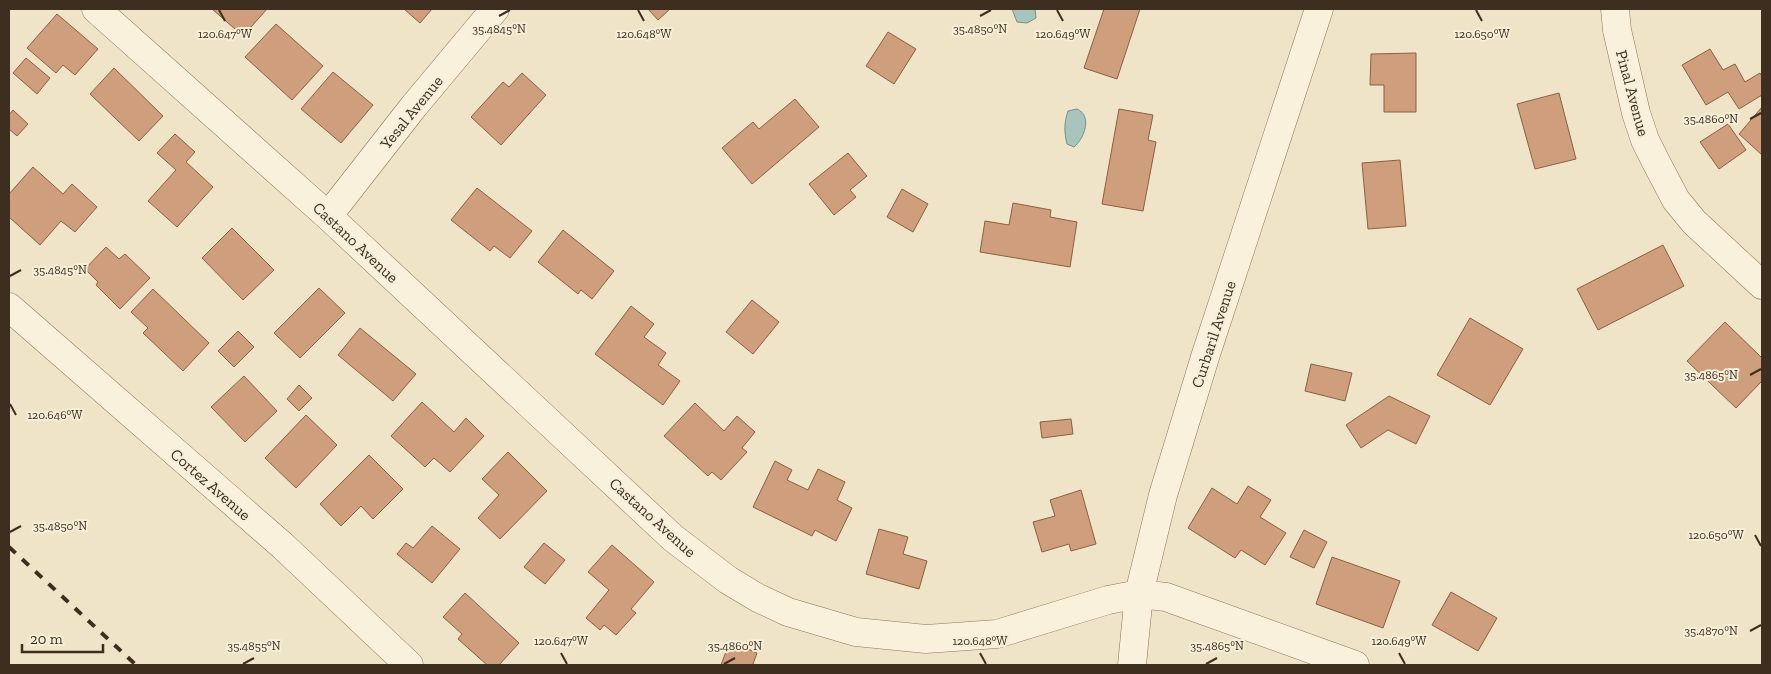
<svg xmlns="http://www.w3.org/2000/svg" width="1771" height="674" font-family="'Zilla Slab',serif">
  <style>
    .water { fill: #a9c4bc; stroke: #6f938a }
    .building { fill: #cf9f7d; stroke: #8d5f41 }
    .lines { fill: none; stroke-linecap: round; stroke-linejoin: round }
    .minor-casing { stroke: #8d765c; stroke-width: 29 }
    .minor { stroke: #faf1dc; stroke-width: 28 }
    .rail { stroke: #3d2e20; stroke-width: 4; stroke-dasharray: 9 9; stroke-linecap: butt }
    .ticks { fill: none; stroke: #3d2e20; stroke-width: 2 }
    .labels { text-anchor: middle; stroke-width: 4; stroke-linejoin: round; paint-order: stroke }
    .street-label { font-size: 16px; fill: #3d2e20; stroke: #f7eed8 }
    .ticks-label { font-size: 12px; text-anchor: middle; fill: #3d2e20; stroke: #f7eed8; stroke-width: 4; stroke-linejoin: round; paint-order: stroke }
  </style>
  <rect width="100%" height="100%" fill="#f0e4c8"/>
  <path class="water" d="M1012,9h23l1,9 -9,5 -10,-1z
    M1077,109c16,7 7,30 -3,38l-7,-3c-3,-12 -3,-21 1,-33z"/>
  <path class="building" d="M212,9h55l-24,27z
    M404,9h28l-12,14z
    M648,9h22l-12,11z
    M1104,9h36l-23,70 -33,-11z
    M57,14l41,35 -23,26 -12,-10 -7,8 -29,-25z
    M276,24l47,42 -31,34 -47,-43z
    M888,32l28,17 -22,35 -28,-18z
    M1710,49l13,21 12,-6 10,18 15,-9 2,3v19l-23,14 -11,-17 -22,13 -24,-40z
    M1416,53v59h-32v-27h-14l1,-31z
    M26,58l24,20 -13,16 -24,-21z
    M114,68l49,48 -24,25 -49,-47z
    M333,72l40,33 -32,38 -40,-34z
    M522,73l24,22 -45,50 -30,-28 32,-35 6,5z
    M1559,93l17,66 -41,10 -18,-65z
    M795,99l24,28 -67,57 -30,-36 31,-26 6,7z
    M1762,107v48l-23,-21z
    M1119,109l34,6 -5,25 8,2 -13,69 -41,-7z
    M13,110l15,14 -11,12 -8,-7v-14z
    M1728,124l18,26 -27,19 -19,-27z
    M175,134l20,18 -9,10 27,25 -36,40 -29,-26 28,-31 -19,-17z
    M848,153l19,23 -17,14 6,7 -22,18 -25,-31z
    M1400,160l6,66 -38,3 -6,-66z
    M33,167l30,27 9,-10 25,23 -22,25 -14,-11 -21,24 -31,-28v-23z
    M477,188l55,43 -22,27 -16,-12 -4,5 -39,-31z
    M902,189l26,15 -15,28 -26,-15z
    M1013,203l38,7 -1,7 27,5 -7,45 -90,-15 5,-31 24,4z
    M232,228l42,42 -31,30 -41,-42z
    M563,230l51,41 -22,28 -11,-9 -3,4 -40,-32z
    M1663,245l21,41 -86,44 -21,-41z
    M106,247l13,12 6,-5 25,24 -30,31 -24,-24 2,-3 -13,-13z
    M319,288l26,25 -45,45 -26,-25z
    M153,289l56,54 -26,28 -40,-38 5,-5 -17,-16z
    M752,300l27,22 -26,32 -27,-22z
    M631,306l23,18 -10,13 22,16 -8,12 22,16 -17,24 -68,-51z
    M1470,318l53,31 -33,56 -53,-30z
    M1725,322l37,36v23l-26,27 -49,-47z
    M360,328l56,46 -23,27 -55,-46z
    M238,331l16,16 -20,20 -16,-16z
    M1311,364l41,9 -7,28 -40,-10z
    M244,376l33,35 -32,31 -34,-35z
    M299,385l13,13 -13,13 -12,-12z
    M1389,396l41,20 -14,28 -28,-14 -27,18 -15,-23z
    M422,402l32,30 12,-14 18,18 -34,36 -16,-14 -9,9 -34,-31z
    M695,403l29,28 13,-15 18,16 -13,16 5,4 -26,28 -9,-8 -4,4 -44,-40z
    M306,415l31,30 -41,43 -31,-30z
    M1071,419l2,15 -31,4 -2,-16z
    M508,452l39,39 -47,48 -22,-21 21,-23 -17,-16z
    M369,455l34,34 -30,30 -12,-13 -20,20 -21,-22z
    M775,461l17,9 -5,10 21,10 10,-21 27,13 -8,18 15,8 -16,33 -21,-11 -3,6 -59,-29z
    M1248,486l23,14 -11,17 26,16 -21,32 -24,-15 -6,8 -47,-30 24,-40 25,16z
    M1081,490l15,54 -25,7 -2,-7 -27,8 -9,-30 22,-6 -5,-16z
    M432,526l28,23 -28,34 -35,-29 9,-11 7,5z
    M879,529l29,8 -5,17 24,7 -8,28 -53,-15z
    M1304,530l23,12 -13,26 -24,-11z
    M544,543l21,17 -20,24 -21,-17z
    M612,545l42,37 -23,27 5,4 -20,22 -12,-10 -4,5 -14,-12 23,-28 -21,-18z
    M1332,557l68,24 -17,47 -67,-24z
    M1451,592l46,26 -19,33 -46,-26z
    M465,593l54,50 -20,22h-12l-29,-26 4,-5 -19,-17z
    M730,641l27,12 -4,11 4,1h-36z"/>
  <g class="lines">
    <defs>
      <path id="minor" d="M96,9l232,207 345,322 55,42 30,18 30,14 68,20 70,7 71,-5 111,-34 31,-6 27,3 189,68
        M1615,9l2,21 19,83 9,27 11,22 20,38 18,22 68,63
        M328,216l86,-110 81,-97
        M9,307l274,239 126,119
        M1132,665l7,-71 24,-99 43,-141 113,-345"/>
    </defs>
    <use href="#minor" class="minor-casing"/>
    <use href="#minor" class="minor"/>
    <path class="rail" d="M9,547l127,118"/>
  </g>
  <path class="ticks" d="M219,10l6,11M638,10l6,11M1057,10l6,11M1476,10l6,11M499,16l11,-6M980,16l11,-6M1750,119l11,-6M10,276l11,-6M1750,375l11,-6M10,404l6,11M10,532l11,-6M1755,535l6,11M1750,631l11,-6M561,653l6,11M980,653l6,11M1399,653l6,11M243,664l11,-6M724,664l11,-6M1206,664l11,-6"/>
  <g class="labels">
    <g class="street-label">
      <text transform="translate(1633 93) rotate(75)" y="6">Pinal Avenue</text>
      <text transform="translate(411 112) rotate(-51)" y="6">Yesal Avenue</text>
      <text transform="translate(356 242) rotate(43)" y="6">Castano Avenue</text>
      <text transform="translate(1213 334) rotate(-72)" y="6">Curbaril Avenue</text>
      <text transform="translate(211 484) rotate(41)" y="6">Cortez Avenue</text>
      <text transform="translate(653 517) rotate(42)" y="6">Castano Avenue</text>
    </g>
  </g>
  <g class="ticks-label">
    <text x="980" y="33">35.4850°N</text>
    <text x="499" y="33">35.4845°N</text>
    <text x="225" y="38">120.647°W</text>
    <text x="644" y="38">120.648°W</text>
    <text x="1063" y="38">120.649°W</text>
    <text x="1482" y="38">120.650°W</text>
    <text x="1711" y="123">35.4860°N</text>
    <text x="60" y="274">35.4845°N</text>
    <text x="1711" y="379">35.4865°N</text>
    <text x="55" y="419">120.646°W</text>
    <text x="60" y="530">35.4850°N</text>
    <text x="1716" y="539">120.650°W</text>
    <text x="1711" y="635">35.4870°N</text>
    <text x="561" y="645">120.647°W</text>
    <text x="980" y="645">120.648°W</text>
    <text x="1399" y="645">120.649°W</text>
    <text x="254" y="650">35.4855°N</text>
    <text x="735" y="650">35.4860°N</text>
    <text x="1217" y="650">35.4865°N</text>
  </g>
  <rect width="1771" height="674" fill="none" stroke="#3d2e20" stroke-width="20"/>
  <path d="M22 644v8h81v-8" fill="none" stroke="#3d2e20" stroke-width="2.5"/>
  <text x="30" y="644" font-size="15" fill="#3d2e20" stroke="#f7eed8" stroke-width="4" paint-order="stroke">20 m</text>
</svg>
